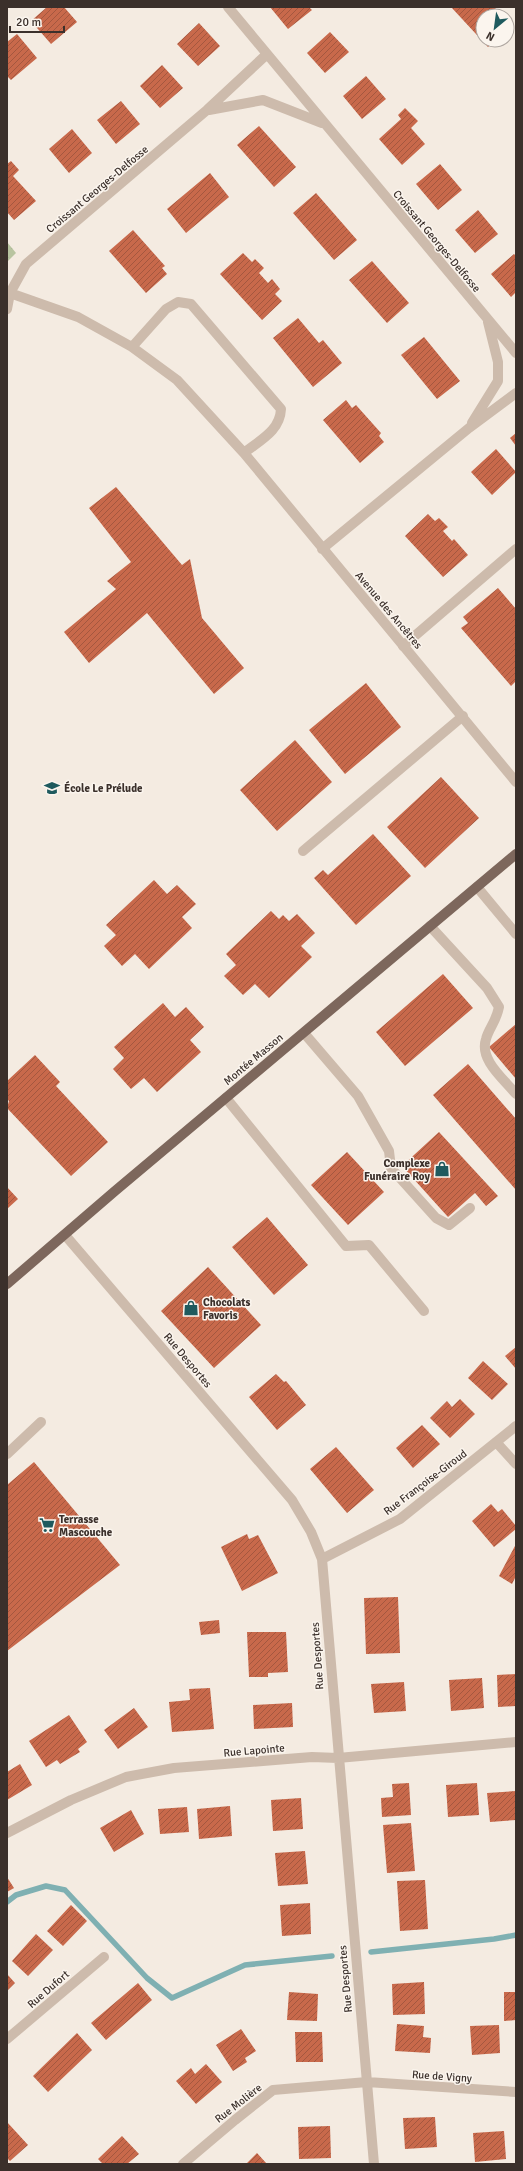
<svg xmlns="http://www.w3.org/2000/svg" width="523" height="2171" font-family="Signika,sans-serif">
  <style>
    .forest { fill: url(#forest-crowns) }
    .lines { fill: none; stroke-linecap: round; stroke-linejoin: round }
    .stream { stroke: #7fb0b2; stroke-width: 5.5 }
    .building { fill: url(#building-hatch) }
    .service { stroke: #cdbbac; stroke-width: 10 }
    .minor { stroke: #cdbbac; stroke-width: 10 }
    .primary { stroke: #7d675c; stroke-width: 10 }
    .labels { text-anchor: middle; stroke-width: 3; stroke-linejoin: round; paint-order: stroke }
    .street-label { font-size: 11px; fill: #3b302b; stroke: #fbf5ee }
    .poi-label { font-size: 11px; font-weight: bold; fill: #3b302b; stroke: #fbf5ee; text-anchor: start }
  </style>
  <defs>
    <pattern id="forest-crowns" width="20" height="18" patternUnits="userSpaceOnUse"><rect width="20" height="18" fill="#b8c4a0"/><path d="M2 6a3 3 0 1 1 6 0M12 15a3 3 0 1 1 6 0" fill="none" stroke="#97a083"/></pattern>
    <pattern id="building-hatch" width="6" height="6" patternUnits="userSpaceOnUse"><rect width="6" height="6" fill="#c8694b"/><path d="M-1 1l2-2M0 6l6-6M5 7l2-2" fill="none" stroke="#a4573f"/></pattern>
  </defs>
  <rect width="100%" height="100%" fill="#f4ebe1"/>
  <path class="forest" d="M7,242l9,11 -9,9z"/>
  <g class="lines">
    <path class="stream" d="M7,1902l9,-7 30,-9 19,4 82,88 25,20 73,-33 87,-9
      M371,1952l123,-13 22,-4"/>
  </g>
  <path class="building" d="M47,7h17l13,15 -26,22 -20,-23z
    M270,7h39l3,3 -24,19z
    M451,7h43l9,9h-20v24h13l-8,7z
    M507,21l5,5 -5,4z
    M199,23l21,23 -22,20 -21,-22z
    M330,32l19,20 -24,21 -18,-20z
    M17,34l20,24 -26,22 -4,-4v-34z
    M162,65l21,23 -23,20 -20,-22z
    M366,76l20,23 -24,20 -19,-23z
    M121,101l19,23 -24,20 -19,-24z
    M405,108l13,13 -7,7 14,16 -23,21 -23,-26 22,-20 -3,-4z
    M259,126l37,41 -22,20 -37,-42z
    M72,129l20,24 -23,20 -20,-24z
    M11,161l8,9 -6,6 23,25 -22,19 -7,-8v-48z
    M440,164l22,26 -24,20 -22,-26z
    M210,173l19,24 -43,36 -19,-24z
    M316,193l41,47 -23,20 -41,-47z
    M478,210l20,24 -23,19 -20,-23z
    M133,230l32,36 -3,2 5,6 -21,19 -37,-42z
    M243,253l9,9 3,-3 9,9 -5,5 9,10 4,-4 8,10 -5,5 7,7 -20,19 -42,-46z
    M514,254l2,2v36l-5,5 -20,-23z
    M372,261l37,42 -22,20 -38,-43z
    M298,318l21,25 4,-3 19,23 -29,24 -40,-49z
    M424,337l36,44 -23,18 -36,-44z
    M346,400l6,8 4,-3 25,28 -2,3 5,6 -24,21 -37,-43z
    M516,433v13l-6,-8z
    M496,449l20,23 -24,23 -21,-23z
    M116,487l66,78 8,-6 12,59 42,50 -30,26 -67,-81 -58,50 -25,-31 52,-43 -9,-8 24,-19 -42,-54z
    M428,514l7,7 4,-3 9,9 -5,4 9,10 2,-2 14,16 -25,22 -38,-41z
    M498,588l18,21v72l-5,5 -50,-58 7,-5 -5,-6z
    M366,683l35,44 -56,47 -36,-44z
    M295,740l37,42 -55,49 -37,-41z
    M441,777l38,41 -54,50 -38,-41z
    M373,834l38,42 -55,49 -42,-47 9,-8 5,5z
    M154,880l13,14 10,-9 19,19 -14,13 10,11 -43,41 -14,-15 -13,12 -18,-20 12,-11 -10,-10z
    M271,911l8,8 4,-4 6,6 8,-7 18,19 -14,13 11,11 -43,41 -14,-14 -12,11 -19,-19 12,-11 -10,-11z
    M443,974l30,34 -68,58 -29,-34z
    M163,1003l12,14 11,-10 18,20 -14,13 11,12 -44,40 -13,-14 -13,11 -18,-20 11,-11 -10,-11z
    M516,1024v55l-27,-32z
    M35,1055l25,27 -4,4 52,56 -37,34 -64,-68 2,-7 -2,-2v-18z
    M468,1064l48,55v71l-83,-95z
    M439,1132l59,64 -12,10 -11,-13 -27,24 -46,-51z
    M347,1152l37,40 -36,33 -37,-40z
    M7,1187l11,12 -11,10z
    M267,1217l41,48 -34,30 -42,-48z
    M208,1267l53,58 -47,43 -53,-57z
    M516,1347v22l-11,-13z
    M483,1361l25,23 -16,16 -24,-22z
    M276,1374l8,8 2,-1 20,24 -29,25 -28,-33z
    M460,1399l15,15 -25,24 -20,-20 17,-17 5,6z
    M422,1425l18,19 -27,24 -17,-20z
    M336,1447l38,43 -27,23 -37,-44z
    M34,1462l86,103 -113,86v-166z
    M491,1504l7,8 4,-3 14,17v3l-22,18 -22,-26z
    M247,1534l2,5 9,-4 20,38 -36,18 -21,-44z
    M516,1544v32l-4,8 -13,-8z
    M398,1597l2,56 -34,1 -2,-56z
    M219,1620l1,13 -19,2 -2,-13z
    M247,1632h39l2,40 -20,1v4h-19z
    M516,1674v32l-18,1 -1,-32z
    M482,1678l2,30 -33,3 -2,-31z
    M404,1682l2,29 -32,2 -3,-29z
    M210,1688l4,41 -42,3 -3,-30 21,-2 -1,-11z
    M292,1703l1,24 -39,2 -1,-24z
    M134,1708l14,19 -30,22 -14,-19z
    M69,1715l18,27 -9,7 2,3 -20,12 -3,-4 -11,7 -17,-26z
    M20,1764l12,21 -25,15v-28z
    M409,1783l2,32 -29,2 -1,-19 12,-1 -1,-13z
    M477,1783l2,32 -31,2 -2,-32z
    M516,1791v29l-26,2 -3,-29z
    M301,1798l2,31 -30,2 -2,-31z
    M230,1806l2,30 -33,3 -2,-30z
    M187,1807l2,25 -29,2 -2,-25z
    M131,1810l13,24 -30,18 -14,-24z
    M411,1823l4,48 -28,2 -4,-48z
    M305,1851l3,33 -30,2 -3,-33z
    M7,1877l7,11 -7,4z
    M425,1880l3,49 -28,2 -3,-50z
    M310,1903l1,31 -29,2 -2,-31z
    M71,1905l16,16 -24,25 -16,-15z
    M36,1934l17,16 -25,26 -16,-15z
    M7,1974l8,9 -8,8z
    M424,1982l1,32 -32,1 -1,-31z
    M138,1983l14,17 -46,40 -15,-17z
    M289,1992l29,2 -1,27 -30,-1z
    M504,1992h12v28l-12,1z
    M397,2024l27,2 -1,11 8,1 -1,15 -35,-2z
    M499,2025l1,28 -28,2 -2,-29z
    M241,2029l15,22 -11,7 2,4 -14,9 -17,-26z
    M295,2032h27l1,30h-27z
    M77,2033l15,17 -44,42 -15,-16z
    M206,2064l16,18 -26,22 -20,-23 15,-13 4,6z
    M435,2117l2,30 -32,2 -2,-31z
    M7,2122l21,23 -18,16 -3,-3z
    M330,2126l1,32 -32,1 -1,-32z
    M504,2131l2,28 -31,3 -2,-29z
    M122,2136l17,18 -12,10h-24l-5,-5z
    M257,2153l10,11h-21z"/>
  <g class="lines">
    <path class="service" d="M7,309l3,-16
      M403,646l113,-97
      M303,851l160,-135
      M477,887l39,47
      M430,926l57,62 12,19c-3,15 -10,21 -13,32 -7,21 18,40 30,55
      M304,1033l54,63 31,55 2,17 45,50 13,7 21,-17
      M226,1098l120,148 23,-1 55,66
      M7,1454l34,-32"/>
    <path class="minor" d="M228,7l288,346
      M209,110l54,-10 59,23
      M7,292l71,25 54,30 45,33 67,73 272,329
      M10,293l16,-29 181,-154 59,-55
      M132,347l34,-38 12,-7 13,2 90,105c-1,22 -21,31 -37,44
      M472,423l26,-42v-19l-10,-40
      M322,549l147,-121 47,-35
      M65,1235l227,265 19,32 11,27 52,605
      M496,1442l20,22
      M322,1559l78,-40 116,-93
      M7,1833l64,-33 55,-23 48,-9 138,-11 26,1 178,-16
      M7,2039l97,-82
      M183,2164l52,-44 38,-30 94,-8 149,10"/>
    <path class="primary" d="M7,1284l108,-93 401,-337"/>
  </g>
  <defs>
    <symbol id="school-bare" viewBox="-9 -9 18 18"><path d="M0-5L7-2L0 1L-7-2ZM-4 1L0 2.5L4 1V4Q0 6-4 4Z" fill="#1f5a5e" stroke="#fbf5ee" stroke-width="2.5" paint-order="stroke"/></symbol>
    <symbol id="shop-bare" viewBox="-9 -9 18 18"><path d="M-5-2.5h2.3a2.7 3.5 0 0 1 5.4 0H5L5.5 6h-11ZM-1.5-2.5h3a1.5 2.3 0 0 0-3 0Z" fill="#1f5a5e" stroke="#fbf5ee" stroke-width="2.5" paint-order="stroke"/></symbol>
    <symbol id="supermarket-bare" viewBox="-9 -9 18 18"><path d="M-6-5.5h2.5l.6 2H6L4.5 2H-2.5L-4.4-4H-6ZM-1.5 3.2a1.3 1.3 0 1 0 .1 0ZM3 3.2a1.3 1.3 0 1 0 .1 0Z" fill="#1f5a5e" stroke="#fbf5ee" stroke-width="2.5" paint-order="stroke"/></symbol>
  </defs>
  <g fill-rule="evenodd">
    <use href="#school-bare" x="41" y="777" width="22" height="22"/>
    <use href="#shop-bare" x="431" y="1158" width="22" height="22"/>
    <use href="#shop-bare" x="180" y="1297" width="22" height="22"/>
    <use href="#supermarket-bare" x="36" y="1514" width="22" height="22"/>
  </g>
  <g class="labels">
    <g class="street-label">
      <text transform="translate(97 189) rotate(-40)" y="4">Croissant Georges-Delfosse</text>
      <text transform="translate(437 241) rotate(50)" y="4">Croissant Georges-Delfosse</text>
      <text transform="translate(389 610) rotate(50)" y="4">Avenue des Ancêtres</text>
      <text transform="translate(253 1059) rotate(-40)" y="4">Montée Masson</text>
      <text transform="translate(188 1360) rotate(50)" y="4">Rue Desportes</text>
      <text transform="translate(425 1482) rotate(-37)" y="4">Rue Françoise-Giroud</text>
      <text transform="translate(317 1656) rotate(-94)" y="4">Rue Desportes</text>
      <text transform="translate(254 1750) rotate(-5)" y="4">Rue Lapointe</text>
      <text transform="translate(345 1979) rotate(-95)" y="4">Rue Desportes</text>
      <text transform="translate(48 1989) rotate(-41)" y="4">Rue Dufort</text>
      <text transform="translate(442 2076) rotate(4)" y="4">Rue de Vigny</text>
      <text transform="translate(238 2103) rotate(-38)" y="4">Rue Molière</text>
    </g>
    <g class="poi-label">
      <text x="64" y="792">École Le Prélude</text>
      <text x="430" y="1167" text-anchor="end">Complexe<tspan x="430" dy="13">Funéraire Roy</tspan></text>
      <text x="203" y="1306">Chocolats<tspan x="203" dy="13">Favoris</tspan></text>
      <text x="59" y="1523">Terrasse<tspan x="59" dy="13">Mascouche</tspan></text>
    </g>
  </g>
  <rect width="523" height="2171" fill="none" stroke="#3b302b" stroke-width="16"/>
  <g transform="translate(495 28) rotate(209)"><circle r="19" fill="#fbf5ee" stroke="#aea6a0"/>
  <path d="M0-3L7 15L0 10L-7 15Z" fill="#1f5a5e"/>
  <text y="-6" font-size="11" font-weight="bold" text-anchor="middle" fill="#3b302b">N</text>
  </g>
  <path d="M10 26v6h54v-6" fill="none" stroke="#3b302b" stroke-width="2"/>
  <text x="16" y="26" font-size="12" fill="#3b302b" stroke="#fbf5ee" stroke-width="3" paint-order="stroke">20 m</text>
</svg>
